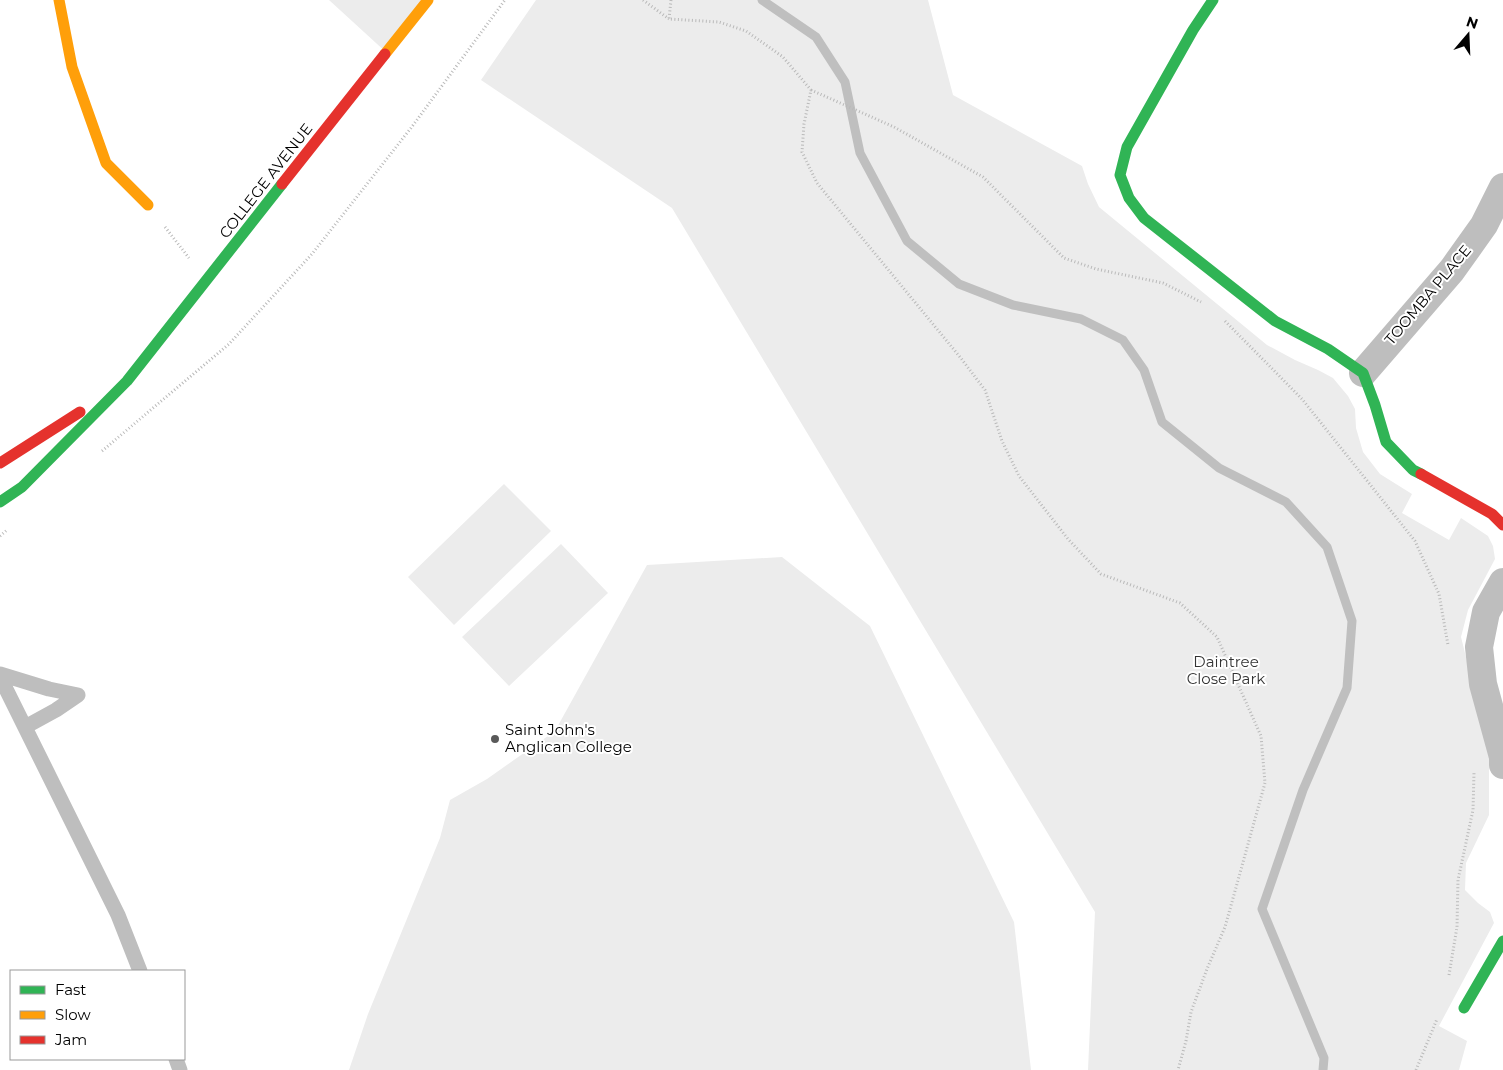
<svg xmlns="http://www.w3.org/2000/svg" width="1503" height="1070" font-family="Montserrat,sans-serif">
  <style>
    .park { fill: #ececec }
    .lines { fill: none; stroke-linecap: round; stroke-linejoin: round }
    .stream { stroke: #bfbfbf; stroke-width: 9 }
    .path { stroke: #b9b9b9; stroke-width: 3; stroke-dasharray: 1 2.5; stroke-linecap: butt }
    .lane { stroke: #bebebe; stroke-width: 15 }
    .street { stroke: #bebebe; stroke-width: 28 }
    .fast { stroke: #30b455; stroke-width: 11 }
    .slow { stroke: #ff9f0a; stroke-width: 11 }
    .jam { stroke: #e5322d; stroke-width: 11 }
    .poi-dot { fill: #595959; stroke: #fff; stroke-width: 2 }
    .labels { text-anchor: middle; stroke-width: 4; stroke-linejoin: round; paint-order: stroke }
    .street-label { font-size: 15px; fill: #000; stroke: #fff }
    .park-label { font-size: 15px; fill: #333; stroke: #fff }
    .poi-label { font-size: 15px; fill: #000; stroke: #fff; text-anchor: start }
  </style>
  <rect width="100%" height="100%" fill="#fff"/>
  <path class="park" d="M329,0h98l-39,54z
    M536,0h392l25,95 129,71 6,18 11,23 168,138 28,15 23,10 15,8 15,18 7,13 1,19 7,24 17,22 32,20 -10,19 47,27 12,-22 27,18 5,10 2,13 -27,51 -7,27 28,113v65l-23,48 -1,27 13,13 12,9 4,11 -55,103 28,15 -8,29h-371l7,-158 -423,-704 -191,-128z
    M504,484l47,47 -97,94 -46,-48z
    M561,544l47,49 -99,93 -47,-49z
    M782,557l88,69 144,296 17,148h-682l19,-56 72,-176 10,-38 37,-21 68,-48 92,-166z"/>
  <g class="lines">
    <path class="stream" d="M762,0l54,37 29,45 15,71 47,88 52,43 54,21 68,14 42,21 21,30 18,52 57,46 67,34 41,45 25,74 -5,67 -44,102 -41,119 62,149 -1,12"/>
    <path class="path" d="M643,0l26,19
      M671,0l-2,19 50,3 27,9 37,26 28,33 -7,34 -2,28 15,31 143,174 25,33 17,51 17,35 49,63 33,35 79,29 37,34 44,99 4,47 -40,144 -18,42 -16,43 -5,29 -8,29
      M811,90l83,37 89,50 81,81 32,11 67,14 38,19
      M165,227l24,31
      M1225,321l77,78 113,142 24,53 9,51
      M102,451l127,-107 83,-90 99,-126 94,-128
      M0,536l7,-6
      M1449,975l8,-48 1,-47 15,-70 1,-37
      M1416,1070l21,-51"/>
    <path class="lane" d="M0,674l49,15 29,6
      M0,684l6,5 112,226 22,56
      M25,727l31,-17 22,-15
      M176,1059l4,11"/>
    <path class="street" d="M1363,373l89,-103 32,-45 19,-38
      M1503,582l-17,30 -7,35 4,37 20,73v8"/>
    <path class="fast" d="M1213,0l-20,30 -66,117 -7,28 9,23 15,20 131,103 53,28 35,24 12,32 11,37 27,28 8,4
      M0,502l22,-15 105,-106 155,-197
      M1464,1008l39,-67"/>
    <path class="slow" d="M59,0l13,67 34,96 42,42
      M385,54l43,-54"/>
    <path class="jam" d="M282,184l103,-130
      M0,463l80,-51
      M1421,474l71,40 11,11"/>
  </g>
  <circle class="poi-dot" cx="495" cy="739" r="5"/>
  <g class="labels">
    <g class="street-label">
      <text transform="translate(266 181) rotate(-52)" y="5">COLLEGE AVENUE</text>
      <text transform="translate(1428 295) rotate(-50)" y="5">TOOMBA PLACE</text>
    </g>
    <g class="park-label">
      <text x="1226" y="667">Daintree<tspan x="1226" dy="17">Close Park</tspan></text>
    </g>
    <g class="poi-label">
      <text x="505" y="735">Saint John's<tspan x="505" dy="17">Anglican College</tspan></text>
    </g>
  </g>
  <rect x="10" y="970" width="175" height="90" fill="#ffffff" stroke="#999999"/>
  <rect x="20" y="986" width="25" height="8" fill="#30b455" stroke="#999999"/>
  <text x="55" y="995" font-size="15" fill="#000000">Fast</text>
  <rect x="20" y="1011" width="25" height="8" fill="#ff9f0a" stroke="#999999"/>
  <text x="55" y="1020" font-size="15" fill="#000000">Slow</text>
  <rect x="20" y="1036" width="25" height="8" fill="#e5322d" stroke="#999999"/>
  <text x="55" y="1045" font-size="15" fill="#000000">Jam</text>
  <g transform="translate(1468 35) rotate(19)" stroke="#ffffff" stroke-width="4" paint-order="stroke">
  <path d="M0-4L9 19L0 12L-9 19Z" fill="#000000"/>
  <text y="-8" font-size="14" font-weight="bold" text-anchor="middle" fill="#000000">N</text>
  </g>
</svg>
